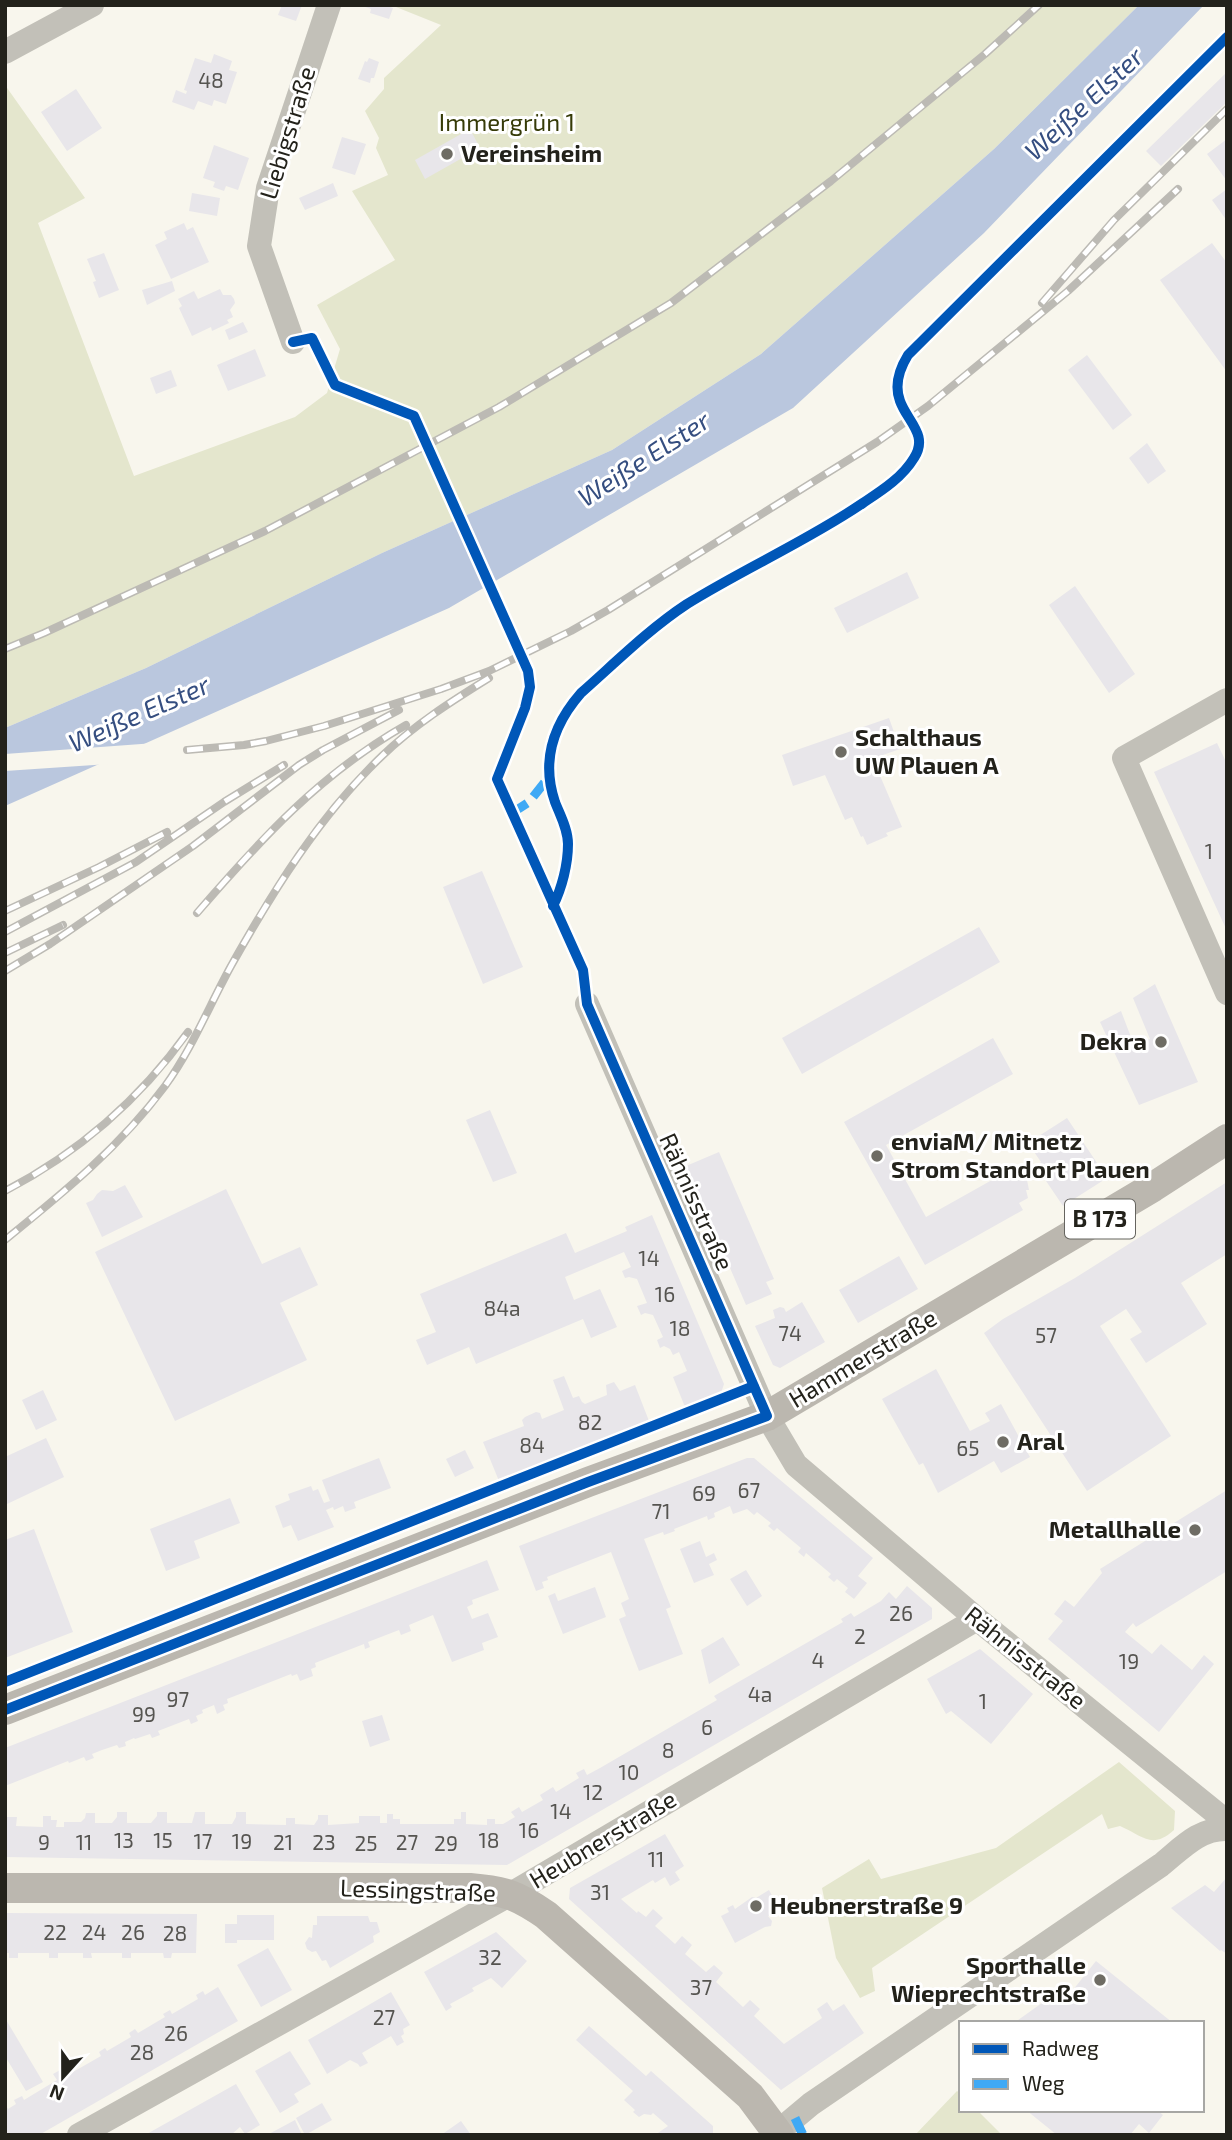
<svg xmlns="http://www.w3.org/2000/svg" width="1232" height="2140" font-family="'Exo 2',sans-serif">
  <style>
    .green { fill: #e4e6cd }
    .water { fill: #bac7de }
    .pier { fill: #f8f6ed }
    .building { fill: #e8e6ea }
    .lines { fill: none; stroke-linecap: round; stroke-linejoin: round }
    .minor { stroke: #c2c0b8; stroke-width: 24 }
    .major { stroke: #bbb7af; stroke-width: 30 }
    .rail-casing { stroke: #bcbab4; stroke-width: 8 }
    .rail { stroke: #fff; stroke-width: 5; stroke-dasharray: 16; stroke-linecap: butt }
    .quiet { stroke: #3fa9f5; stroke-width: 9; stroke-dasharray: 18 9; stroke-linecap: butt }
    .cycleway-casing { stroke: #fff; stroke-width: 15 }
    .cycleway { stroke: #0057b8; stroke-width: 10 }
    .poi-dot { fill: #6e6c64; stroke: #fff; stroke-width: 2.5 }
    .labels { text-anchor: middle; stroke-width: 6; stroke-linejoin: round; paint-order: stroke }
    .number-label { font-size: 21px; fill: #555450 }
    .shield { fill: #fff; stroke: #65645f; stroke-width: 2 }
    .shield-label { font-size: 23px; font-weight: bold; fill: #23221b }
    .park-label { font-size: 24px; fill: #363b08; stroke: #fff }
    .street-label { font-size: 24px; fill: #23221b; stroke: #fff }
    .poi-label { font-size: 24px; font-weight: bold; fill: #23221b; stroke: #fff; text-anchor: start }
    .water-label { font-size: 26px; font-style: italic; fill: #354e80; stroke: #fff }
  </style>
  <rect width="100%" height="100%" fill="#f8f6ed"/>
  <path class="green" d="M391,5h748l-145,144 -233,205 -149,96 -230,103 -236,115 -141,60v-643l80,113 -47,25 96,253 161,-59 32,-24 13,-44 -23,-44 78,-45 -43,-69 36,-16 -12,-27 3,-10 -14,-27 19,-22v-11l57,-53z
    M1119,1762l56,49 -1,19c-22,20 -31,6 -54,-4l-12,3 -6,-15 -230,154 3,23 -15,7 -24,-40 -14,-70 47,-29 12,20 115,-31z
    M957,2091l4,3v16h16l25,25h-87z"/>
  <path class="water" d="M1139,5h65l-220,228 -191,175 -344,200 -444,198v-78l141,-60 236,-115 230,-103 149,-96 233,-205z"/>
  <path class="pier" d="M155,743l-46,21 -104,7v-17z"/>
  <path class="building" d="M282,5h20l-6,16 -18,-6z
    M360,5h24l9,3 -4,11 -19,-6 1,-4z
    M214,54l18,7 -3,9 8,2 -11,32 -12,-4 -2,6 -14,-5 -4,9 -22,-8 4,-12 10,4 1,-3 -3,-1 11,-32 16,5z
    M369,58l10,4 -5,16h-3l-1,5 -12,-4 7,-18 2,1z
    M1227,72v30l-66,64 -15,-15z
    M76,89l26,39 -35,23 -26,-39z
    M470,129l10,19 -55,31 -10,-19z
    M342,137l24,7 -11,31 -23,-7z
    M1227,139v42l-20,-27z
    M214,145l35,13 -11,32 -12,-4 -2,5 -11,-4 2,-5 -12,-4z
    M333,183l5,13 -33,14 -6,-12z
    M1227,189v32l-15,-21z
    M192,193l28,5 -3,18 -28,-5z
    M184,223l3,7 6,-3 16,35 -38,17 -16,-34 12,-6 -3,-7z
    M1212,243l15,20v109l-67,-92z
    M104,253l15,37 -20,8 -6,-16 3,-1 -9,-22z
    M172,281l3,10 -28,14 -5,-15z
    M220,289l3,6h8l3,4 1,4 -5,7 3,7 -6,3 2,3 -17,8 -1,-4 -19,9 -13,-28 3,-2 -4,-7 16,-8 4,8z
    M243,322l5,10 -19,8 -4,-10z
    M255,349l11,27 -38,15 -11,-26z
    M1087,355l45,60 -19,15 -45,-60z
    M171,370l6,16 -21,8 -6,-16z
    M1147,443l19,28 -18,13 -19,-26z
    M907,572l12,26 -72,35 -13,-25z
    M1075,586l60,88 -26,19 -60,-88z
    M889,718l11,31 -43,15 3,7 15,-7 27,63 -16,6 2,3 -21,9 -4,-9 -2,1 -9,-20 -7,3 -20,-45 -32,11 -11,-31z
    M1217,743l10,21v167l-73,-159z
    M482,871l41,96 -40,17 -40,-97z
    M979,927l21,35 -198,112 -20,-36z
    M1155,984l43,98 -59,23 -39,-83 21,-11 13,34 16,-6 -17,-41z
    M993,1038l20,36 -127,71 40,72 91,-51 6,15 4,-1 2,10h-3l2,8 -9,5 4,7 -98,55 -81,-143z
    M490,1110l27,63 -24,9 -27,-62z
    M1067,1118l40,60 -44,28 -19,-28 -5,-1 -4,-6 2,-6 4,-3 -13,-19z
    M719,1152l55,127 -8,3 6,12 -26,11 -60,-139z
    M1227,1182v72l-46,29 26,41 -61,39 -16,-24 12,-7 -16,-23 -26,17 71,110 -84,55 -103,-158 19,-14 72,-41z
    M125,1185l18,32 -41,20 -16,-34 7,-3 4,-6 5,-4 11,1z
    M226,1189l36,75 38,-17 18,38 -38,18 27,57 -132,61 -80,-169z
    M652,1215l72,169 -3,9 -36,14 -12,-30 14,-6 -8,-19 -6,3 -3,-6 -6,-3 -4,2 -3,-8 6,-3 -10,-22 -8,-2 -4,2 -4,-9 10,-3 -10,-24 -8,-2 -4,1 -3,-7 9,-4 -7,-15 -59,25 9,23 26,-11 17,38 -26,11 -8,-19 -107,45 -7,-17 -42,18 -11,-25 20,-8 -16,-38 146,-61 9,20 52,-22 -2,-4z
    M899,1256l19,33 -60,34 -19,-33z
    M802,1302l23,40 -45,26 -7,-3 -18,-39 20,-8 -2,-8 7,-3 4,1 2,4z
    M936,1369l34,62 20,-10 -5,-8 16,-9 29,53 -29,16 -7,-12 -56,32 -15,-30 -4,2 -37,-66z
    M564,1376l9,22 6,-2 3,6 3,2 22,-9 -1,-10 8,-3 6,9 15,-6 14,36 -150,60 -16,-39 41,-16 -2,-6 3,-3 11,-5 4,1 2,6 22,-9 -11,-30z
    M43,1390l14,30 -21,10 -14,-30z
    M46,1438l18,39 -57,27 -2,-4v-43z
    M465,1450l9,18 -19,9 -9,-18z
    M379,1458l12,30 -37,14 2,6 -11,4 -2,-6 -9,4 -1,-3 -7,3 8,17 -36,14 -7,-16 -8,3 -8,-22 15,-6 -2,-6 23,-8 2,5 5,-2 6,14 6,-2 -8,-21z
    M747,1458h7l119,100 -15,18 9,7 -13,16 -9,-7 3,-4 -11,-9 -3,3 -6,-5 3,-3 -25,-21 -2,4 -6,-5 3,-4 -24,-20 -3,3 -6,-5 3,-3 -14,-11 -3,3 -7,-6 -14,5 -3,-8 -16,7 1,4 -7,3 -1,-4 -33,13 1,2 -11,4 -1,-3 -19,7 27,68 -5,2 17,45 -44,17 -20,-52 7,-3 -5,-13 8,-4 -18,-47 -64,25 1,3 -6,2 2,6 -8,3 -17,-45z
    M1227,1490v81l-91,56 -3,-4 -8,9 27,22 9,-10 31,26 12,-15 10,9 -55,68 -111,-93 15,-18 -9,-7 11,-14 9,7 28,-34 -2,-4z
    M230,1498l10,25 -46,18 6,17 -34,13 -16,-42z
    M34,1529l39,103 -68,26v-118z
    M700,1541l6,16 8,-4 3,7 -8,4 5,11 -20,8 -14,-34z
    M487,1560l12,30 -27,10 1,4 -6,3 5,12 16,-6 10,24 -16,6 2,7 -32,12 -19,-47 -24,10 2,6 -10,4 -2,-5 -31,12 2,5 -5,2 -1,-5 -49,19 1,4 -5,2 2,7 -13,5 -3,-7 -5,2 -1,-2 -64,25 1,4 -5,2 2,5 -8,4 -3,-9 -12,5 1,3 -7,3 2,5 -7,3 -2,-5 -31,12 2,4 -8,3 -2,-4 -15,5 -1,-1 -9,4 1,4 -7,2 -2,-3 -15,5 -10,4 2,4 -8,3 -2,-4 -15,6 -1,-2 -63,25v-38z
    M746,1570l16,26 -15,10 -17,-27z
    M907,1586l25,22v11l-425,246 -502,-8v-40h12l-1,9 27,1v-11h8v4h6l-1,7h8v-5h17l4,-4 1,-5h9v10h17l5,-6v-5h10v11h24l6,-7v-4h10v11h25l3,-11h10v12h27l4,-7v-5h10v12l40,1v-7h9v6l19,1 4,-6v-4h10v10l31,-2v-7h21v7h7v-9h6v5h7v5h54v-5h7v-7h5v12l21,1v-6h8v5h8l12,-7 -4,-5 8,-5 3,5 21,-12 -3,-5 13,-8 3,5 23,-14 -3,-5 8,-4 3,6 13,-7 117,-68 -3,-4 129,-74 -2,-3 10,-6 3,4 27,-16 8,-9 7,7z
    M595,1587l11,30 -43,17 -15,-38 7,-3 3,8z
    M723,1637l17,28 -31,19 -8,-34z
    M980,1649l53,45 -42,50 -40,-33 -5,3 -19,-35z
    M382,1715l8,25 -20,7 -8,-26z
    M665,1834l19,32 -9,6 5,8 -10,6 -5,-9 -10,6 -2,-3 -32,19 16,14 1,-2 8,6 7,-8 10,9 -8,8 20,18 7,-8 10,9 -7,9 21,18 8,-7 9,8 -7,9 27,25 7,-7 10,9 -6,7 30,28 38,-26 -5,-9 10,-7 6,9 11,-7 20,29 -83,57 -212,-191 1,-11z
    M1227,1877v77l-6,-4 -1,1 -49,-43 34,-23 9,7z
    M769,1890l11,20 -12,6 4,5 -1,5 -6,1 -30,16 -14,-27 8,-4 -2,-4 6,-3 2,4 17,-12 4,1z
    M5,1913l192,1 -1,39h-24l-1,5h-7l-1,-5h-32v5h-9v-5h-31l1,5h-9v-5h-25v5h-9v-5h-31v5h-9v-5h-4z
    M237,1915h37v25h-37v3h-12v-19h12z
    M317,1916h51l2,6h7l3,10 -7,4 1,6 -44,26 -4,-8 -4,1 -6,-10 -4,1 -5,-3 -2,-6 4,-6 3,1 1,-13h4z
    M496,1932l31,29 -25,27 -11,-10 -19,10 2,3 -24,13 2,3 -6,4 -22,-39z
    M268,1948l24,42 -31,17 -24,-42z
    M1096,1961l77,62h-159l42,-30 9,7z
    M218,1987l20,34 -199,114h-34v-31l3,5 8,-5 -2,-4 8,-4 2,4 33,-20 -4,-6 16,-9 4,7 28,-16 -2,-4 6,-4 2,3 24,-14 -2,-4 6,-4 3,4 27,-16 -2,-3 7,-4 2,4 26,-15 -2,-4 7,-4 2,4z
    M391,1992l19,33 -7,4 1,5 -3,2 3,6 -7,4 -6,-10 -29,17 6,10 -8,4 -2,-3 -8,-4 -23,14 -19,-34z
    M5,2018l38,64 -17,9 -21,-35z
    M589,2026l57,50 5,-5 62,55v9h-58l13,-9 -15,-13 -2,2 -7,-1 -5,3 -6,-5 2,-2 -11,-10 9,-9 -57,-51z
    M290,2051l21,33 -17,10 5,8 -19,11 -25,-42z
    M236,2084l24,41 -15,9 -5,-7 -9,8h-86z
    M322,2103l10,17 -27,15 -9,-17z
    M1026,2110h131l6,5 -14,18 -10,-9 -9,11h-73z
    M295,2120l7,15h-35z
    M461,2121l10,14h-30z"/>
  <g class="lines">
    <path class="minor" d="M5,52l87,-47
      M293,342l-34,-96 9,-58 61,-183
      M1227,700l-103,58 103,235
      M587,1004l180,412 29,49 181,154 250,203
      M79,2135l432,-241 466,-275
      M774,2135l37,-31 350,-239c20,-16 38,-37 66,-36"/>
    <path class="major" d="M5,1710l583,-228 179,-66 386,-229 74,-48
      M5,1888h465c35,3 47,7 76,27l204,181 29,39"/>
    <defs>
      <path id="rail" d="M1042,303l72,-83 113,-111
        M5,649l39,-16 221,-102 234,-124 172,-104 160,-122 154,-127 54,-49
        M187,750l57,-5 22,-4 58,-15 117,-37 48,-18 82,-40 37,-21 269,-168 51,-36 140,-115 110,-102
        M5,911l94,-44 68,-35
        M197,913c64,-74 123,-139 209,-188
        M5,932l131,-70 88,-60 60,-37
        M5,953l58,-28
        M5,971l45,-27 143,-98 106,-81 24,-15 76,-40
        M5,1191c73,-38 135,-92 183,-159
        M5,1240c58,-47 115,-93 160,-154 27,-37 44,-80 66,-120 42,-75 89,-151 151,-210 32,-31 70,-55 107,-78"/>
    </defs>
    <use href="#rail" class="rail-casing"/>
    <use href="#rail" class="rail"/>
    <path class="quiet" d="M512,813l17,-11 20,-25
      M795,2118l8,17"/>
    <defs>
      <path id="cycleway" d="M553,906c9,-18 15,-42 15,-62 0,-15 -8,-29 -13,-42 -14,-41 -2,-77 26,-109 34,-30 68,-64 106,-89 58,-36 120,-63 176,-101 18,-12 39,-25 51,-45 15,-23 -7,-37 -14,-57 -6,-16 0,-33 8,-46l319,-318
        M5,1682l749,-296
        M5,1710l583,-228 179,-66 -180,-412 -4,-34 -86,-191 28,-71 5,-21 -2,-16 -114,-255 -79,-31 -23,-47 -19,4"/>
    </defs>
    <use href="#cycleway" class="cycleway-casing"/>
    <use href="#cycleway" class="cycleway"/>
  </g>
  <g class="poi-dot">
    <circle cx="447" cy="154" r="7"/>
    <circle cx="841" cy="752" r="7"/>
    <circle cx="1161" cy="1042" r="7"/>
    <circle cx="877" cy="1156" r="7"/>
    <circle cx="1003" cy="1442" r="7"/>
    <circle cx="1195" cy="1530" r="7"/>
    <circle cx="756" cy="1906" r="7"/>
    <circle cx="1100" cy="1980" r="7"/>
  </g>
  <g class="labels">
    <g class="number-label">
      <text x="211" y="88">48</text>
      <text x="1209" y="859">1</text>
      <text x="649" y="1266">14</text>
      <text x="665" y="1302">16</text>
      <text x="502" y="1316">84a</text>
      <text x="680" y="1336">18</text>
      <text x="790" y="1341">74</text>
      <text x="1046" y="1343">57</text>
      <text x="590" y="1430">82</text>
      <text x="532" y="1453">84</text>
      <text x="968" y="1456">65</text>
      <text x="749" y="1498">67</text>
      <text x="704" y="1501">69</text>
      <text x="661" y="1519">71</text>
      <text x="901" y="1621">26</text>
      <text x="860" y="1644">2</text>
      <text x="818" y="1668">4</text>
      <text x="1129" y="1669">19</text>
      <text x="760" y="1702">4a</text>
      <text x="178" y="1707">97</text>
      <text x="983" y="1709">1</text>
      <text x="144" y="1722">99</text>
      <text x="707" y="1735">6</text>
      <text x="668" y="1758">8</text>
      <text x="629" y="1780">10</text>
      <text x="593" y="1800">12</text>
      <text x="561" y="1819">14</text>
      <text x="529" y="1838">16</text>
      <text x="124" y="1848">13</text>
      <text x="163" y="1848">15</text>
      <text x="489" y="1848">18</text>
      <text x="203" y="1849">17</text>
      <text x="242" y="1849">19</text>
      <text x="44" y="1850">9</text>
      <text x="84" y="1850">11</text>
      <text x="283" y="1850">21</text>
      <text x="324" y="1850">23</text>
      <text x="407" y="1850">27</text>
      <text x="366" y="1851">25</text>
      <text x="446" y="1851">29</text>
      <text x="656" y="1867">11</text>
      <text x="600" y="1900">31</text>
      <text x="55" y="1940">22</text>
      <text x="94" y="1940">24</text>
      <text x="133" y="1940">26</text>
      <text x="175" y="1941">28</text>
      <text x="490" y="1965">32</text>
      <text x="701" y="1995">37</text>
      <text x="384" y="2025">27</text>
      <text x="176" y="2041">26</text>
      <text x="142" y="2060">28</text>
    </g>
    <rect class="shield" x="1065" y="1199.5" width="70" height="39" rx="5"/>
    <g class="shield-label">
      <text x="1100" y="1227">B 173</text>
    </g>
    <g class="park-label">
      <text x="507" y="131">Immergrün 1</text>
    </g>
    <g class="street-label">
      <text transform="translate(288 133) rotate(-73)" y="8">Liebigstraße</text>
      <text transform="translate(696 1202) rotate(66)" y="8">Rähnisstraße</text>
      <text transform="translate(863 1359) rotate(-31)" y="8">Hammerstraße</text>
      <text transform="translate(1025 1658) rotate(39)" y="8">Rähnisstraße</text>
      <text transform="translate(603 1840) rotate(-31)" y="8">Heubnerstraße</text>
      <text transform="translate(418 1891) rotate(2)" y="8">Lessingstraße</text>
    </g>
    <g class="poi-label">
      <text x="461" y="162">Vereinsheim</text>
      <text x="855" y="746">Schalthaus<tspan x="855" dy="28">UW Plauen A</tspan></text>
      <text x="1147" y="1050" text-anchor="end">Dekra</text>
      <text x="891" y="1150">enviaM/ Mitnetz<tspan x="891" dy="28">Strom Standort Plauen</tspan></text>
      <text x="1017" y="1450">Aral</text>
      <text x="1181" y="1538" text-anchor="end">Metallhalle</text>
      <text x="770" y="1914">Heubnerstraße 9</text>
      <text x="1086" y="1974" text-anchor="end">Sporthalle<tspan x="1086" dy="28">Wieprechtstraße</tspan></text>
    </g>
    <g class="water-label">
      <text transform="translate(1084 104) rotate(-43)" y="9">Weiße Elster</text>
      <text transform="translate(644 459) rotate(-33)" y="9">Weiße Elster</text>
      <text transform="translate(139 714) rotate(-24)" y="9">Weiße Elster</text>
    </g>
  </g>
  <rect width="1232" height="2140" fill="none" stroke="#23221b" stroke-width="14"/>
  <rect x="959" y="2021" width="245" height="91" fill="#ffffff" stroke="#a7a7a4" stroke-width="2"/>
  <rect x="973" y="2044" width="35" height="10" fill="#0057b8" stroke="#a7a7a4" stroke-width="2"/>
  <text x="1022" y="2056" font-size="21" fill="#23221b">Radweg</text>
  <rect x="973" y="2079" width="35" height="10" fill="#3fa9f5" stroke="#a7a7a4" stroke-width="2"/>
  <text x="1022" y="2091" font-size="21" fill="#23221b">Weg</text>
  <g transform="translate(63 2077) rotate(201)" stroke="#ffffff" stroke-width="5" paint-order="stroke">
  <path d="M0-5L12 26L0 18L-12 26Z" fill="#23221b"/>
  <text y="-10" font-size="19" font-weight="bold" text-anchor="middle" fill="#23221b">N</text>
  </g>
</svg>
